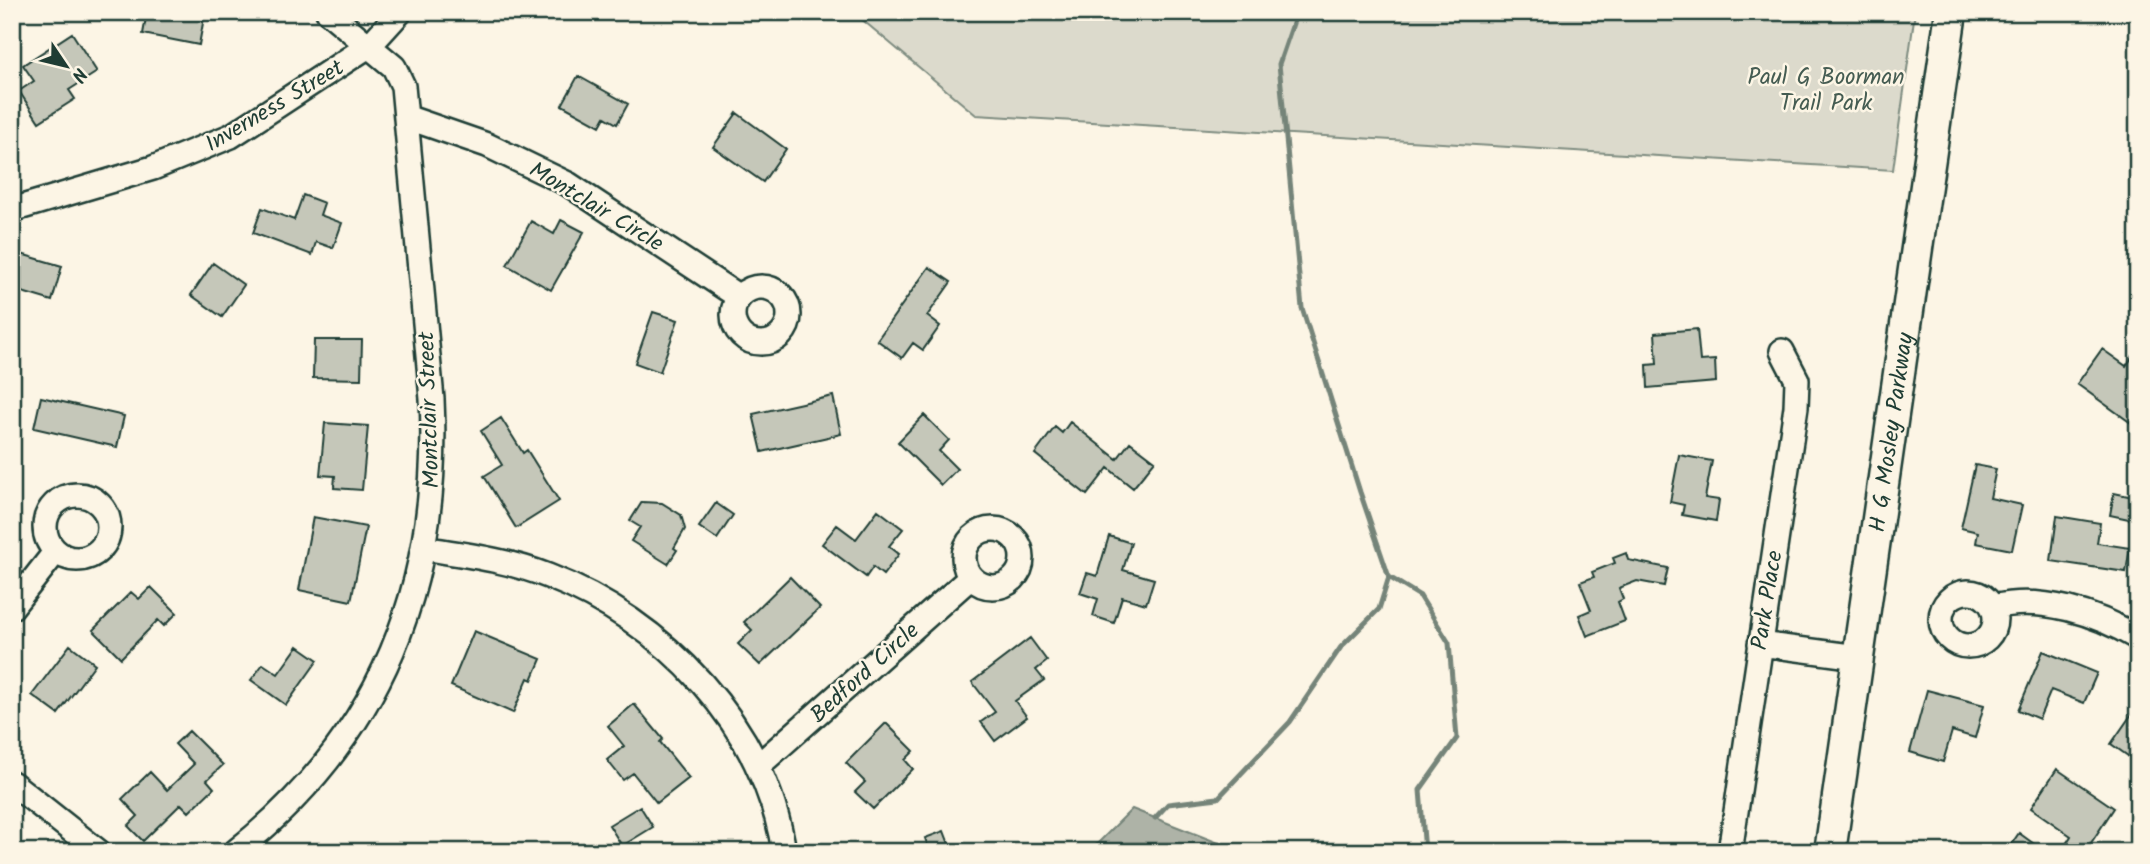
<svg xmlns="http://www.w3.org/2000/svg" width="2150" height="864" font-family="Kalam,sans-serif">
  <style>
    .green { fill: #dcdacc; stroke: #7e8c80; stroke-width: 2 }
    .water { fill: #aeb3a7; stroke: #758479; stroke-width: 2 }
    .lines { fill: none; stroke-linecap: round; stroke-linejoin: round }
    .stream { stroke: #758479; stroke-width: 5 }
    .building { fill: #c5c7b9; stroke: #1f3d34; stroke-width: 2 }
    .minor-casing { stroke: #1f3d34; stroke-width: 28 }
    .major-casing { stroke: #1f3d34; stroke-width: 35 }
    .minor { stroke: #fcf5e5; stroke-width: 23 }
    .major { stroke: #fcf5e5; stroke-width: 30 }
    .labels { text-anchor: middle; stroke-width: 5; stroke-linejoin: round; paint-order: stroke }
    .park-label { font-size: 23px; fill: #455c52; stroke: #fcf5e5 }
    .street-label { font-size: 23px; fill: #1f3d34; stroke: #fcf5e5 }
  </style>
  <rect width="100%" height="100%" fill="#fcf5e5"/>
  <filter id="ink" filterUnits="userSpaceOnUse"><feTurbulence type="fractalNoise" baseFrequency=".0143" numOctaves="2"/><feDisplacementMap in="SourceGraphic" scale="14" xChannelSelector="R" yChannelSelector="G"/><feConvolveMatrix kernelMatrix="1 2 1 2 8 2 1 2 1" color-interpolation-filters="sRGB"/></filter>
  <g filter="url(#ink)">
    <path class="green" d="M853,12h1062l-22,158 -917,-55z"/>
    <path class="water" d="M1132,809l89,35 11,8h-143z"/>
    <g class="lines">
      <path class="stream" d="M1297,12l-18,52 23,244 58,184 29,85 31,19 29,47 8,95 -37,52 5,62
        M1155,818l13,-14 50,-6 72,-76 51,-75 38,-38 10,-32"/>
    </g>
    <path class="building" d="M147,12h58l-6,33 -56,-11z
      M72,33l25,39 -28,18 6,9 -36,23 -20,-31 15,-10 -11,-16z
      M578,76l50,28 -11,20 -12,-7 -5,9 -38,-21z
      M737,113l49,36 -23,33 -50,-35z
      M303,195l21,8 -4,12 22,8 -9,25 -17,-6 -4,13 -59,-22 9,-25 32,12z
      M561,220l23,12 -33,58 -44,-25 24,-44 23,13z
      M21,254l41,12 -10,35 -40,-12v-7z
      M213,263l31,22 -22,32 -31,-22z
      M929,267l22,15 -24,34 13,10 -17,24 -10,-7 -11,15 -25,-18z
      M653,312l25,8 -18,52 -25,-9z
      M1697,329l3,32 15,-1 1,22 -68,6 -1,-23 10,-1 -2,-31z
      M314,340h48l-1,39 -48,-1z
      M2102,349l24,17 12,-17v79l-61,-44z
      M833,396l8,38 -79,18 -9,-38z
      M41,397l83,19 -7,31 -83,-19z
      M924,415l25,25 -10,11 18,18 -16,16 -43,-43z
      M501,418l22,35 4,-3 32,51 -43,27 -32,-52 18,-11 -21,-34z
      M1070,422l47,37 13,-17 25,19 -22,27 -25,-20 -21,27 -52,-41 20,-27 7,6z
      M325,423l43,3 -6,64 -28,-2 1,-12 -15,-1z
      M1679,455l33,6 -7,37 14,2 -3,21 -34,-6 2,-10 -14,-3z
      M1975,465l21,4 -6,29 32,7 -10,45 -36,-7 2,-11 -17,-4z
      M2114,493l24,5v23l-28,-6z
      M642,502l20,1 19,12 4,14 -11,19 3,2 -9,14 -37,-23 9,-14 -10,-6z
      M716,503l17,12 -16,24 -18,-12z
      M878,510l25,19 -14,17 10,8 -16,21 -10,-8 -7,10 -44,-33 15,-19 19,14z
      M2057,516l43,7 -3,20 33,5 -4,24 -75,-11z
      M313,517l53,10 -15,74 -52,-11z
      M1109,536l22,7 -8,27 31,9 -8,25 -24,-7 -8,26 -21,-7 5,-17 -18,-6 7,-20 10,3z
      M1626,553l2,7 40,8 -4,18 -27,-5 -18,7 4,11 -5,3 7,19 -38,15 -8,-21 12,-5 -11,-28 14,-5 -2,-5 23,-9 -2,-5z
      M790,577l30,31 -60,57 -22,-21 14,-14 -8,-8z
      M151,587l26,26 -13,13 -6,-6 -37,38 -28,-28 38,-38 8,7z
      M474,631l67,28 -9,21 -4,-2 -15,35 -62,-27z
      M1030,638l17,23 -11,9 8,10 -29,21 12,16 -32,24 -14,-19 14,-10 -23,-30z
      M70,645l25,19 -37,50 -26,-19z
      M298,646l20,14 -32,45 -35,-25 12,-16 15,10z
      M2043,651l54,22 -13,30 -33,-13 -12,29 -21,-9z
      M1927,690l57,15 -9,33 -23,-7 -9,31 -33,-10z
      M634,704l29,35 -3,3 29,36 -32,25 -24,-30 -10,7 -16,-20 17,-14 -16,-20z
      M2138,705v58l-27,-19z
      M886,723l28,28 -9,9 8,9 -40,40 -18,-17 10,-10 -19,-19z
      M189,731l34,34 -16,15 7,8 -25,24 -8,-8 -38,37 -15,-15 10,-10 -16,-17 28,-27 17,18 27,-26 -19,-20z
      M2057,769l57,39 -29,44h-24l10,-16 -40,-28z
      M640,806l13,21 -31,19 -13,-21z
      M944,831l8,21h-22l-5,-14z
      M2019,833l26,19h-39z"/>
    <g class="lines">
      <defs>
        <path id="minor" d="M406,117l81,28 81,39 171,113
          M12,210l141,-42 78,-32 139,-91 30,-33
          M733 315a28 28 0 1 1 56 0a28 28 0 1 1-56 0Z
          M45 527a32 32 0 1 1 64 0a32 32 0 1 1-64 0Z
          M964 558a29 29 0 1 1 58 0a29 29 0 1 1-58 0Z
          M423,548c43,7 85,12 125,28 115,44 218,151 236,276
          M1941 619a27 27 0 1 1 54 0a27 27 0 1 1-54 0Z
          M12,607l44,-56
          M1993,607c48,-12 103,6 145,31
          M1760,644l98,13
          M758,766l213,-189
          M12,783l87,69
          M235,852c147,-116 206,-268 197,-453l-29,-313 -9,-19 -66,-55
          M1730,852l66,-445 1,-27 -15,-29"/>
        <g id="major">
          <path id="s1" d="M1830,852l121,-840"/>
        </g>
      </defs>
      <use href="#minor" class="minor-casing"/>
      <use href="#major" class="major-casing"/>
      <use href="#minor" class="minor"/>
      <use href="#major" class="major"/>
    </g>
  </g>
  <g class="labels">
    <g class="park-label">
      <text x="1826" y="84">Paul G Boorman<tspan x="1826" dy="26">Trail Park</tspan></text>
    </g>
    <g class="street-label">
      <text transform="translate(274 105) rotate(-31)" y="8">Inverness Street</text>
      <text transform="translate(597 206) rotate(31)" y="8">Montclair Circle</text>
      <text transform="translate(428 410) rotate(-92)" y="8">Montclair Street</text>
      <text dy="8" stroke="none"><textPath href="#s1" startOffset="424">H G Mosley Parkway</textPath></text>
      <text transform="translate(1766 600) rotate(-81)" y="8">Park Place</text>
      <text transform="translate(864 672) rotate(-42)" y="8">Bedford Circle</text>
    </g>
  </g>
  <rect width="2150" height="864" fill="none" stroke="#fcf5e5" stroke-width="42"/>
  <rect x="21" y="21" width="2108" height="822" fill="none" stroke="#1f3d34" stroke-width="2.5" filter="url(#ink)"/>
  <g transform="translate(66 66) rotate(125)" stroke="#fcf5e5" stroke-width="5" paint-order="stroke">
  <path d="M0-5L12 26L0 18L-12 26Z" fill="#1f3d34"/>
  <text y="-10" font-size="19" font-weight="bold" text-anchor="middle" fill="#1f3d34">N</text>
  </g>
</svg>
